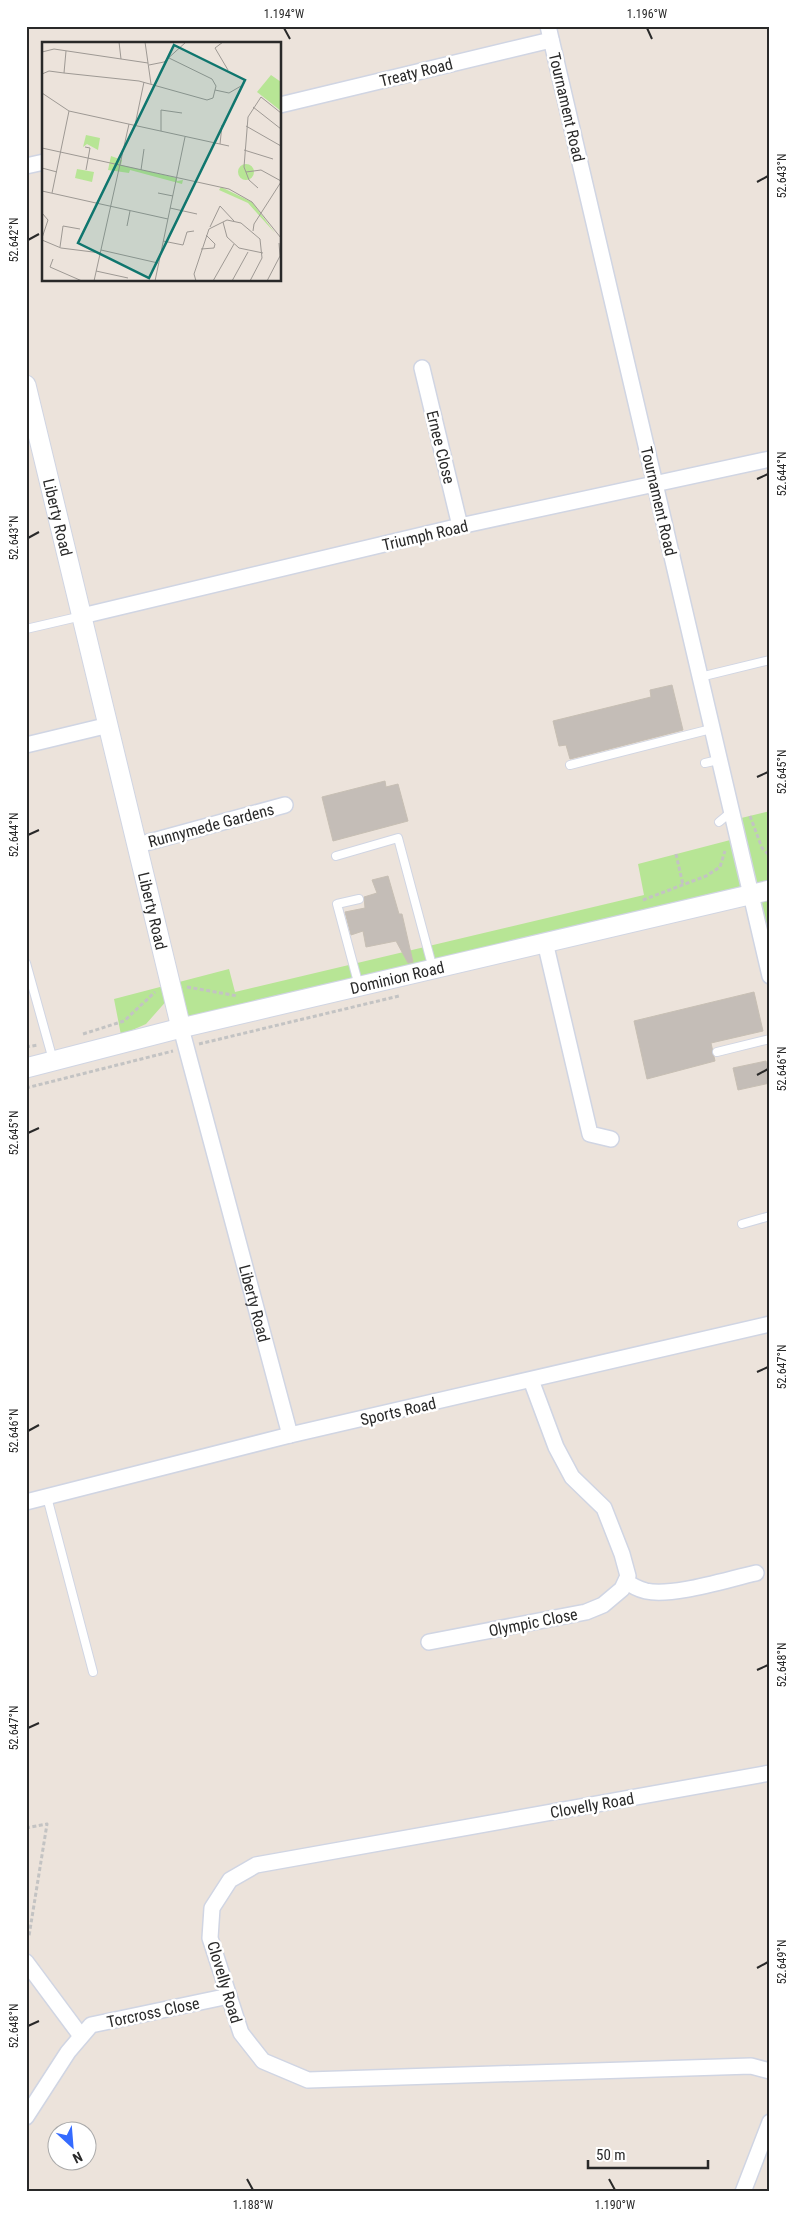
<svg xmlns="http://www.w3.org/2000/svg" width="796" height="2218" font-family="'Roboto Condensed',sans-serif">
  <style>
    .green { fill: #b7e595 }
    .building { fill: #c4bdb7; stroke: #c7bfb4 }
    .lines { fill: none; stroke-linecap: round; stroke-linejoin: round }
    .service-casing { stroke: #d0d5e3; stroke-width: 10 }
    .minor-casing { stroke: #d0d5e3; stroke-width: 18 }
    .tertiary-casing { stroke: #d0d5e3; stroke-width: 21 }
    .path { stroke: #c3c3c3; stroke-width: 3; stroke-dasharray: 4 2.5; stroke-linecap: butt }
    .service { stroke: #fff; stroke-width: 8 }
    .minor { stroke: #fff; stroke-width: 15 }
    .tertiary { stroke: #fff; stroke-width: 19 }
    .ticks { fill: none; stroke: #292929; stroke-width: 2 }
    .labels { text-anchor: middle; stroke-width: 5; stroke-linejoin: round; paint-order: stroke }
    .street-label { font-size: 16px; fill: #292929; stroke: #fff }
    .inset-road { fill: none; stroke: #9e9994; stroke-width: 1 }
    .view { fill: #0f766e; fill-opacity: 0.15; stroke: #0f766e; stroke-width: 2.5 }
    .inset-edge { fill: none; stroke: #292929; stroke-width: 2.5 }
    .neatline { fill: none; stroke: #292929; stroke-width: 2 }
    .ticks-label { font-size: 12px; text-anchor: middle; fill: #292929 }
  </style>
  <rect width="100%" height="100%" fill="#ece3db"/>
  <path class="green" d="M770,811v130l-9,1 -9,-48 -571,134 -12,-30 -23,26 -25,11 -7,-36 115,-30 6,23 409,-97 -6,-31 100,-26 -5,-18z"/>
  <path class="building" d="M672,685l11,45 -113,29 -4,-14 -7,1 -6,-25 98,-24 -1,-7z
    M385,781l1,6 12,-3 10,37 -75,20 -11,-44z
    M388,876l11,38h3l11,48 -5,1 -12,-22 -30,6 -3,-16 -12,4 -6,-23 20,-4 -1,-11 13,-4 -5,-13z
    M754,992l9,39 -52,12 4,18 -68,18 -13,-58z
    M766,1061l4,22 -32,7 -5,-22z"/>
  <g class="lines">
    <defs>
      <path id="service" d="M26,629l56,-13
        M700,677l70,-17
        M705,763l13,-3
        M570,765l141,-36
        M719,822l12,-10
        M336,856l62,-18 35,131
        M26,963l27,97
        M359,986l-22,-82 22,-5
        M717,1052l53,-13
        M742,1224l28,-8
        M47,1497l46,175"/>
      <g id="minor">
        <path d="M548,26l222,950"/>
        <path d="M280,105l271,-65"/>
        <path d="M26,166l18,-4"/>
        <path d="M422,368l38,158"/>
        <path d="M82,616l378,-90 310,-67"/>
        <path d="M26,745l83,-20"/>
        <path d="M138,845l147,-40"/>
        <path d="M545,942l45,192 21,5"/>
        <path id="s1" d="M181,1028l109,407"/>
        <path d="M26,1502l264,-67 480,-111"/>
        <path d="M626,1581c6,5 12,8 20,10 27,6 82,-12 110,-18"/>
        <path d="M429,1642l157,-30 17,-7 19,-16 6,-13 -6,-22 -18,-46 -32,-31 -16,-30 -25,-67"/>
        <path d="M770,1773l-514,92 -26,15 -18,28 -2,30 31,95 22,28 45,19 443,-14 19,5"/>
        <path d="M26,1962l55,74"/>
        <path d="M26,2117l42,-65 23,-27 138,-29"/>
        <path d="M743,2192l27,-70"/>
      </g>
      <g id="tertiary">
        <path id="s2" d="M26,385l155,643"/>
        <path id="s3" d="M26,1068l155,-40 589,-138"/>
      </g>
    </defs>
    <use href="#service" class="service-casing"/>
    <use href="#minor" class="minor-casing"/>
    <use href="#tertiary" class="tertiary-casing"/>
    <path class="path" d="M750,816l12,32 8,8
      M676,854l7,31
      M643,900l63,-24 14,-9 5,-16
      M187,987l51,9
      M83,1034l41,-13 31,-29
      M199,1044l200,-48
      M26,1047l12,-2
      M26,1088l147,-37
      M26,1828l21,-4 -18,112 -3,2"/>
    <use href="#service" class="service"/>
    <use href="#minor" class="minor"/>
    <use href="#tertiary" class="tertiary"/>
  </g>
  <path class="ticks" d="M284,28l6,11M647,28l5,11M757,182l11,-6M28,240l11,-6M757,479l11,-5M28,538l11,-6M757,777l11,-5M28,835l11,-5M757,1075l11,-6M28,1133l11,-5M757,1372l11,-5M28,1431l11,-6M757,1670l11,-5M28,1728l11,-5M757,1968l11,-6M28,2026l11,-5M247,2179l6,11M609,2179l6,11"/>
  <g class="labels">
    <g class="street-label">
      <text transform="translate(416 72) rotate(-14)" y="6">Treaty Road</text>
      <text transform="translate(567 107) rotate(77)" y="6">Tournament Road</text>
      <text transform="translate(441 447) rotate(76)" y="6">Ernee Close</text>
      <text transform="translate(659 501) rotate(77)" y="6">Tournament Road</text>
      <text dy="6" stroke="none"><textPath href="#s2" startOffset="136">Liberty Road</textPath></text>
      <text transform="translate(425 535) rotate(-13)" y="6">Triumph Road</text>
      <text transform="translate(211 825) rotate(-15)" y="6">Runnymede Gardens</text>
      <text dy="6" stroke="none"><textPath href="#s2" startOffset="541">Liberty Road</textPath></text>
      <text dy="6" stroke="none"><textPath href="#s3" startOffset="382">Dominion Road</textPath></text>
      <text dy="6" stroke="none"><textPath href="#s1" startOffset="285">Liberty Road</textPath></text>
      <text transform="translate(398 1411) rotate(-13)" y="6">Sports Road</text>
      <text transform="translate(533 1622) rotate(-11)" y="6">Olympic Close</text>
      <text transform="translate(592 1805) rotate(-10)" y="6">Clovelly Road</text>
      <text transform="translate(225 1982) rotate(73)" y="6">Clovelly Road</text>
      <text transform="translate(153 2012) rotate(-12)" y="6">Torcross Close</text>
    </g>
  </g>
  <g transform="translate(42 42)">
    <rect width="239" height="239" fill="#ece3db"/>
    <path d="M229,33l10,7v29l-24,-19zM44,93l14,3 -2,12 -11,-6 -4,3zM69,114l11,4 -1,5 56,13v3l6,-1 -1,4 -52,-14 -1,3 -21,-3zM196 130a8 8 0 1 1 16 0a8 8 0 1 1-16 0ZM35,127l17,3 -2,10 -17,-4zM179,145l31,15 23,31 -27,-30 -29,-13z" fill="#b7e595"/>
    <path class="inset-road" d="M77,0l2,17M103,0l6,42M181,0l-8,6 13,22M24,9l-2,22 75,8 68,19 6,-2 3,-12 -4,-7 -43,-21M0,10l12,-3 94,14M107,23l15,-3 22,-20M0,32l7,-3 15,2M173,48l14,3 12,-7M0,51l27,18 160,35M211,65l28,22M93,83l9,-43M204,84l35,20M119,89v-21l21,3M178,102l2,-19M43,105l5,1 -4,22M0,106l187,41 23,13 29,36M202,108l29,9M0,126l15,4M99,128l3,-21M204,130l15,-2 20,11M216,146l-9,-8 -5,-13 4,-50 13,-20 20,16M0,149l126,28M10,151l17,-82M116,151l15,3M128,166l27,6M0,171l6,7 -6,18M181,180l4,15 12,11 24,5M85,184l3,-15M168,185l10,-21 14,15M211,189l1,-7 27,-42M0,198l19,8 40,5M121,199l20,4 4,-13 7,-1M18,205l3,-21 17,3M159,207l13,-1 1,-4 -9,-9M59,208l57,13M11,217l-3,8 32,14M54,229l32,7M52,239l35,-157M113,239l30,-144M154,239l-2,-7 15,-45 18,-9 14,3 19,16 2,19 -12,23M171,239l21,-37M190,239l16,-29M225,239l13,-25 -1,-13"/>
    <path class="view" d="M132,3l71,35 -96,198 -71,-35z"/>
    <rect width="239" height="239" class="inset-edge"/>
  </g>
  <rect width="796" height="2218" fill="none" stroke="#ffffff" stroke-width="55"/>
  <g transform="translate(72 2146) rotate(154)"><circle r="24" fill="#ffffff" stroke="#a9a9a9"/>
  <path d="M0-4L9 19L0 12L-9 19Z" fill="#356bff"/>
  <text y="-8" font-size="14" font-weight="bold" text-anchor="middle" fill="#292929">N</text>
  </g>
  <path d="M588 2160v8h120v-8" fill="none" stroke="#292929" stroke-width="2.5"/>
  <text x="596" y="2160" font-size="15" fill="#292929" stroke="#ffffff" stroke-width="4" paint-order="stroke">50 m</text>
  <rect x="28" y="28" width="740" height="2162" class="neatline"/>
  <g class="ticks-label">
    <text x="284" y="18">1.194°W</text>
    <text x="647" y="18">1.196°W</text>
    <text transform="translate(782 176) rotate(-90)" y="4">52.643°N</text>
    <text transform="translate(14 240) rotate(-90)" y="4">52.642°N</text>
    <text transform="translate(782 474) rotate(-90)" y="4">52.644°N</text>
    <text transform="translate(14 538) rotate(-90)" y="4">52.643°N</text>
    <text transform="translate(782 772) rotate(-90)" y="4">52.645°N</text>
    <text transform="translate(14 835) rotate(-90)" y="4">52.644°N</text>
    <text transform="translate(782 1069) rotate(-90)" y="4">52.646°N</text>
    <text transform="translate(14 1133) rotate(-90)" y="4">52.645°N</text>
    <text transform="translate(782 1367) rotate(-90)" y="4">52.647°N</text>
    <text transform="translate(14 1431) rotate(-90)" y="4">52.646°N</text>
    <text transform="translate(782 1665) rotate(-90)" y="4">52.648°N</text>
    <text transform="translate(14 1728) rotate(-90)" y="4">52.647°N</text>
    <text transform="translate(782 1962) rotate(-90)" y="4">52.649°N</text>
    <text transform="translate(14 2026) rotate(-90)" y="4">52.648°N</text>
    <text x="253" y="2209">1.188°W</text>
    <text x="615" y="2209">1.190°W</text>
  </g>
</svg>
